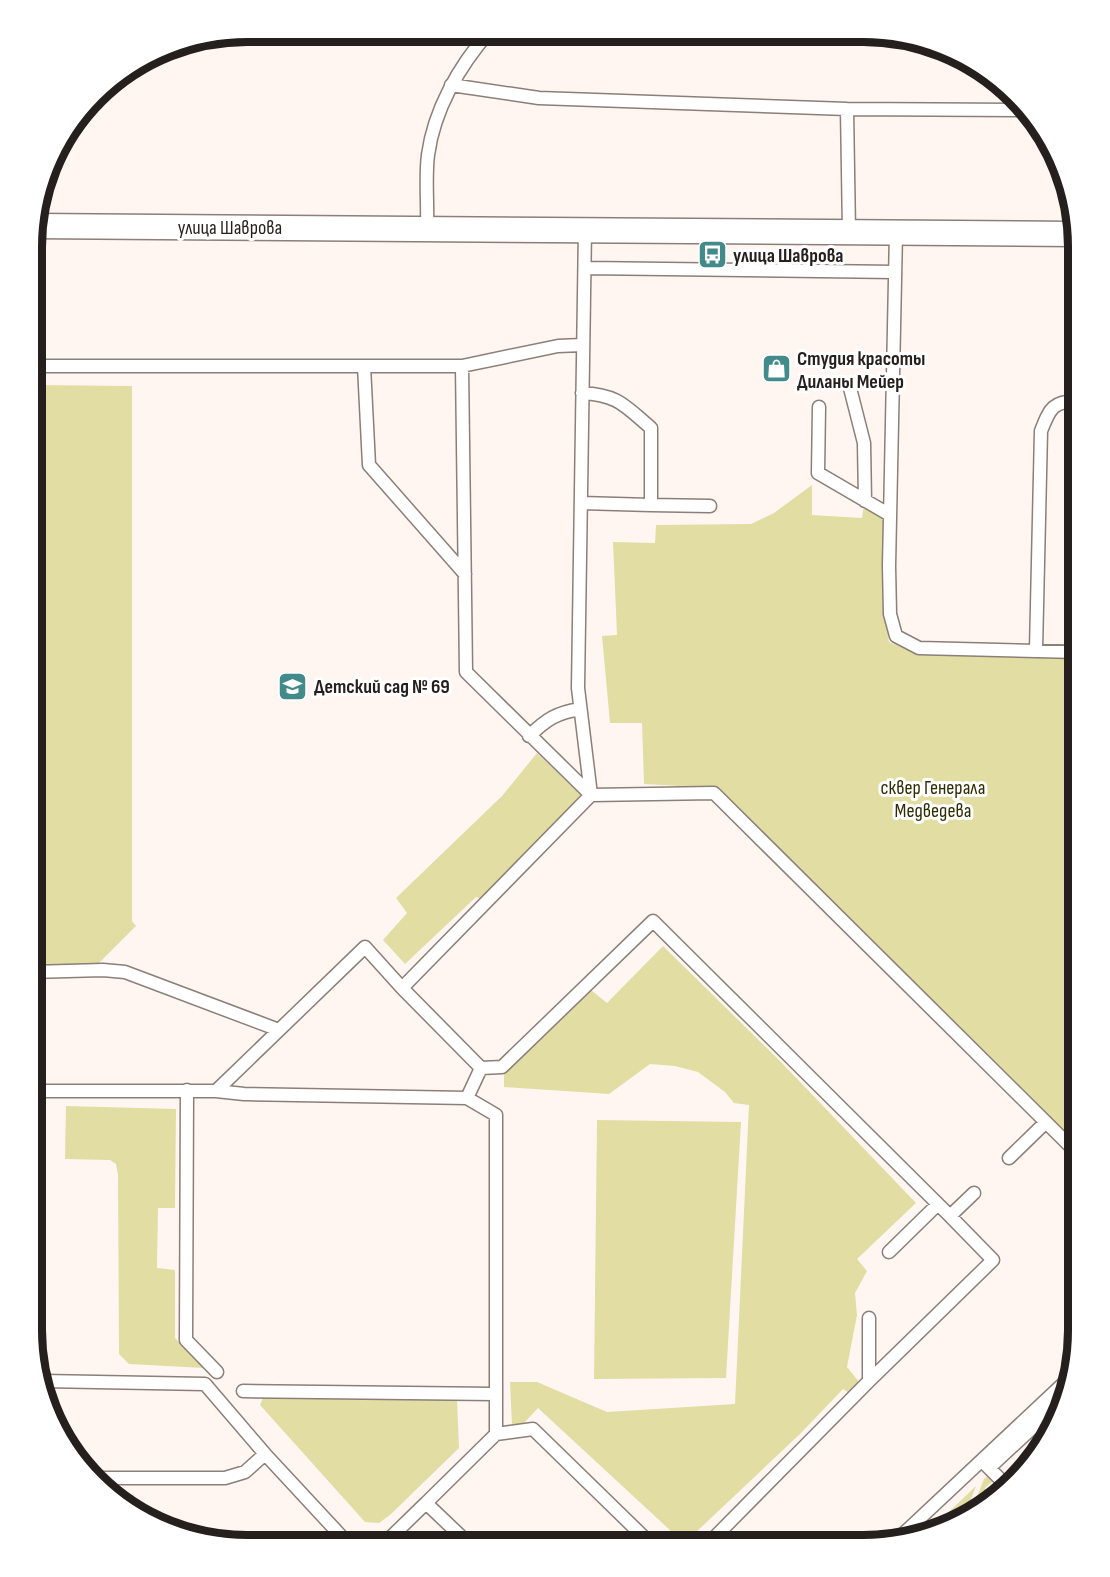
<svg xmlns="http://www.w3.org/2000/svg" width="1110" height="1577" font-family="'Sofia Sans Condensed',sans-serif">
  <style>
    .green { fill: #e2dda2 }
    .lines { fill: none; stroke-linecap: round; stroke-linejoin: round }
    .service-casing { stroke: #8c7e78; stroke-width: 15 }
    .minor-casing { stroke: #8c7e78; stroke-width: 27 }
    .service { stroke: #fff; stroke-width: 12 }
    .minor { stroke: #fff; stroke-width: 24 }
    .labels { text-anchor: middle; stroke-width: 6; stroke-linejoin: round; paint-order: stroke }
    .street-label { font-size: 20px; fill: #251f1d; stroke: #fff }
    .poi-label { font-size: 20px; font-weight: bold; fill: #251f1d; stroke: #fff; text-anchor: start }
    .park-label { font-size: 20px; fill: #312d02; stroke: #fff }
    .rim { fill: none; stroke: #251f1d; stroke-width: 8 }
  </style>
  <rect width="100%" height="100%" fill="#fff6f2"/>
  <path class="green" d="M33,385l99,1v535l4,5 -39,39 -65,1z
    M812,485v30l50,3 2,-13 22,13v101l3,23 29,12 160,4v487l-363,-357 -71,-4 -2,-61h-32l-8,-87 15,-1 -4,-93 42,1 1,-18 95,-1 23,-11z
    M537,753l44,42 -99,104 -6,-2 -71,67 -22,-24 24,-27 -11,-15 106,-102z
    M663,946l117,115 136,142 -59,56 10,12 -12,22 2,22 -10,52 13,16 -11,10 -6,-4 -43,45 -107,101 4,7 -2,3h-34l11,-13 -134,-124 -15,16 -11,1 -2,-43h27l70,30 128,-8 14,-299 -15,-2 -9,-11 -27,-20 -23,-6 -25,-2 -41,30 -105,-7v-14l87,-83 16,13z
    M66,1106l110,3 -1,99h-17l-1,60 18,2v68l29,30 -75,-4 -10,-10 -1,-179 -2,-11 -6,-4 -45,-1z
    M597,1120l144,2 -15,256 -132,1z
    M263,1398l194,2 2,48 -69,67 -11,8 -14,-1 -105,-117z
    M989,1474l5,6 -9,8 6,6 -20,18 13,-33z
    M976,1486c-14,35 -8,35 -46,44z"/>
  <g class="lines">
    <defs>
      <path id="service" d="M451,85l88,13 308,11 175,1
        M847,109l2,123
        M427,228c1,-24 -2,-50 1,-73 6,-45 31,-89 61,-123
        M896,232l-7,334 1,48 6,22 23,12 159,4
        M586,268l309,4
        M33,366h429l96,-20 24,-1
        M364,366l5,99 96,109
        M462,366l4,306 125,123 123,-2 364,361
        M850,388l14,55 1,58
        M819,407l-1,66 72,42
        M581,503l70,2v-77c-27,-23 -33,-33 -69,-35
        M651,505l59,1
        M1036,650l5,-219c9,-23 12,-30 37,-30
        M529,736c18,-17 27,-23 51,-27
        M32,972l71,-2 22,2 154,58
        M402,988l79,80 21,-1 151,-146 297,295
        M187,1090l-1,250 31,32
        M32,1091h184l149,-144 37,41 189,-193 -13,-107 7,-458
        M216,1091l28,3 223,4 29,17v319
        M467,1098l14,-30
        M1009,1158l37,-36
        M889,1252l49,-48
        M43,1381l162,3 60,70 77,83 16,7
        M869,1381v-63
        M243,1391l252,3
        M984,1463l20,20
        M989,1468l68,-63
        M100,1478h125l20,-6 20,-18
        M426,1503l70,-69 37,-5 119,116
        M900,1537l165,-155
        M376,1544l13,-5 37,-36 43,41
        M707,1545l162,-164 124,-121 -43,-44 24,-23"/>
      <path id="minor" d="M33,226l1042,8"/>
    </defs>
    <use href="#service" class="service-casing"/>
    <use href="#minor" class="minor-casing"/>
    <use href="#service" class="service"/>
    <use href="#minor" class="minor"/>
  </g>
  <defs>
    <symbol id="bus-square" viewBox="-11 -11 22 22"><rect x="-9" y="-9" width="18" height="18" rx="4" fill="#438b8b" stroke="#fff"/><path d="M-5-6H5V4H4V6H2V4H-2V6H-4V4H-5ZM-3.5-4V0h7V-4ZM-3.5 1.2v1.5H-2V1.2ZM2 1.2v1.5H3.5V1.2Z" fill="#fff"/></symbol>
    <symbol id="shop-square" viewBox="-11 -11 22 22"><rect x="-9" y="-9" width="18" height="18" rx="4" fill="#438b8b" stroke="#fff"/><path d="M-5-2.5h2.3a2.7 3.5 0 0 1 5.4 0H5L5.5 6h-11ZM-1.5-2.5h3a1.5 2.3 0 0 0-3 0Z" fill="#fff"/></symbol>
    <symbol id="school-square" viewBox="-11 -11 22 22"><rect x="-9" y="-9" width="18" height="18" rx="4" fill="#438b8b" stroke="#fff"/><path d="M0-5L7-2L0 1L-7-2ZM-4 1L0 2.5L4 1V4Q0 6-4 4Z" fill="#fff"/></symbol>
  </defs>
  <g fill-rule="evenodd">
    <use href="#bus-square" x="696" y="238" width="33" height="33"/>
    <use href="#shop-square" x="760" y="352" width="33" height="33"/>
    <use href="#school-square" x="276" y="670" width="33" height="33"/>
  </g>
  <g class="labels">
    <g class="street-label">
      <text x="230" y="234">улица Шаврова</text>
    </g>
    <g class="poi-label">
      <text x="733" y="262">улица Шаврова</text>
      <text x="797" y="365">Студия красоты<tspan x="797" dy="23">Диланы Мейер</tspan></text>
      <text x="314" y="693">Детский сад № 69</text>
    </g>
    <g class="park-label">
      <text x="933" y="794">сквер Генерала<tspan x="933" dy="23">Медведева</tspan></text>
    </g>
  </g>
  <path d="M0 0H1110V1577H0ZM247 42H863A205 205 0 0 1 1068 247V1330A205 205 0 0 1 863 1535H247A205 205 0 0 1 42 1330V247A205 205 0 0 1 247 42Z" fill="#fff" fill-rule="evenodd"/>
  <path class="rim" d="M247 42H863A205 205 0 0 1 1068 247V1330A205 205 0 0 1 863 1535H247A205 205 0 0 1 42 1330V247A205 205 0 0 1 247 42Z"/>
</svg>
